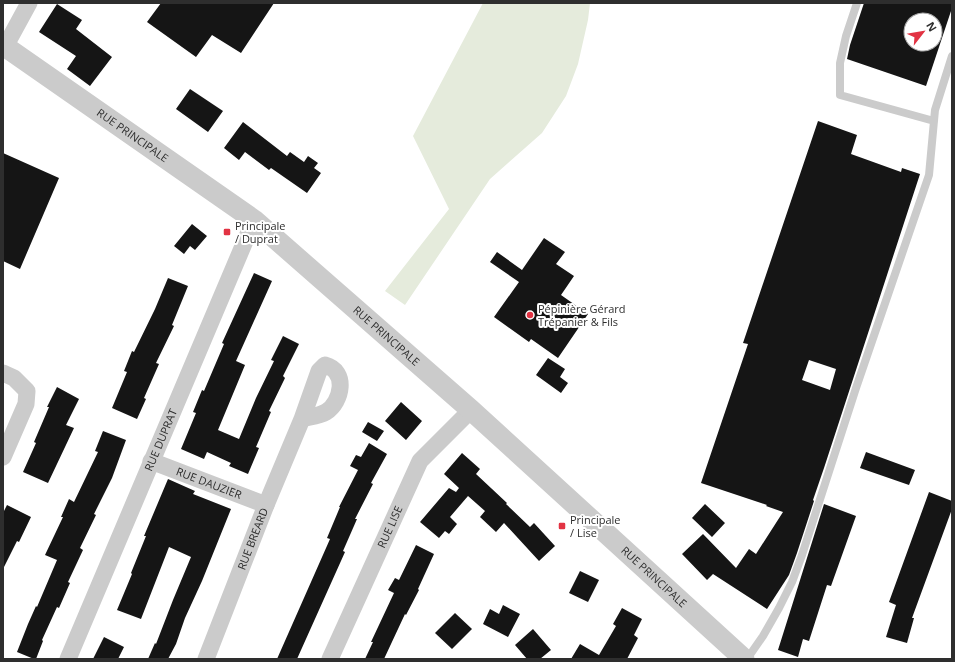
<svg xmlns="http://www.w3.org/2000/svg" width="955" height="662" font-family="'Open Sans',sans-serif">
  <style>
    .green { fill: #e5ebdc }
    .building { fill: #151515; fill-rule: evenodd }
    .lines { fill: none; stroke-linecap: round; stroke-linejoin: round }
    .service { stroke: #cbcbcb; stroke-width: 8 }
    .minor { stroke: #cbcbcb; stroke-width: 17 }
    .tertiary { stroke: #cbcbcb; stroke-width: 21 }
    .poi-dot { fill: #e23343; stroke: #fff; stroke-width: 1.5 }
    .labels { text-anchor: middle; stroke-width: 4; stroke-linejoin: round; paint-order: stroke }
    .street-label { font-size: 11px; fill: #2e2e2e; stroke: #fff }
    .poi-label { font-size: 11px; fill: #2e2e2e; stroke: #fff; text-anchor: start }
  </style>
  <rect width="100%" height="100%" fill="#fff"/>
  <path class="green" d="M483,3h107l-2,17 -10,44 -12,32 -24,37 -52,46 -85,126 -20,-14 64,-82 -36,-73z"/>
  <path class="building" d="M161,3h113l-33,50 -29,-18 -16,22 -49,-35z
    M864,3h88v5l-26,78 -79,-27 3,-14zM911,20h24v24h-24z
    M57,4l25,16 -6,9 36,28 -22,29 -23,-17 9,-13 -37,-24z
    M190,89l33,22 -15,21 -32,-23z
    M818,121l39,14 -6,19 50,18 1,-4 18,6 -96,294 -11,32 1,1 -17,52 -8,22 -22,34 -54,-35 -6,6 -25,-26 21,-20 33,34 13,-19 7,5 27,-42 -17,-6 1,-1 -66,-22 47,-139 -5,-1zM809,360l27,9 -6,21 -28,-10z
    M243,122l44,34 3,-4 14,10 4,-6 10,7 -4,5 7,5 -14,20 -36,-25 -2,2 -24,-18 -6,8 -15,-12z
    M3,153l56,25 -39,91 -17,-8z
    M192,224l15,12 -12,14 -5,-4 -6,8 -10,-8z
    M544,238l21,14 -9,12 18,12 -13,19 27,19 -30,44 -27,-19 -2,3 -35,-25 25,-35 -29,-20 7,-10 25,18z
    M254,273l18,8 -36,80 9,4 -27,65 21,9 17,-41 18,-37 -3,-1 12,-24 16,8 -16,32 2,2 -16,33 2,1 -15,35 3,1 -11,26 -19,-8 2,-3 -24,-11 -3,7 -23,-10 15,-36 -3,-1 9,-22 2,1 20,-47 -2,-1z
    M168,278l20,8 -16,39 2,1 -18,37 3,1 -15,34 2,1 -9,20 -25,-11 15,-36 -3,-1 8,-20 2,1 21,-43z
    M548,358l17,11 -5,8 8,6 -7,10 -25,-18z
    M57,387l22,12 -13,26 8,3 -26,55 -25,-11 13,-29 -2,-1 15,-35h-2z
    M401,402l21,19 -16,19 -21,-19z
    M368,422l16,9 -7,10 -15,-9z
    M103,431l23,9 -14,38 -18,36 2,1 -16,33 3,2 -15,32 2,1 -11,25 -2,-1 -15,33 1,1 -7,18h-2l-17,-7 11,-28 8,-18 1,1 20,-47 -12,-5 18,-38h-2l8,-18 5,3 24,-50 -3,-1z
    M369,443l18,11 -16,29 2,1 -18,35h2l-14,32 2,1 -48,107h-20l53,-120 -3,-1 13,-31h-1l19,-37 -8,-4 6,-11 5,2z
    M866,452l49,18 -6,15 -49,-17z
    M462,453l18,16 -4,5 31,29 -1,1 24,23 4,-4 21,23 -16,15 -35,-38 -8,9 -16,-15 5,-6 -17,-15 -18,21 7,7 -8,10 -4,-3 -6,7 -19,-16 29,-34 7,4 3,-4 -15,-14z
    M168,479l27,12 -2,3 38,15 -29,72 -17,37 -9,26 -8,15h-20l7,-16 1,1 17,-44 18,-43 -22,-10 -28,72 -24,-9 15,-36 -1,-1 15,-37h-2z
    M929,492l23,9v8l-40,109h2l-7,25 -21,-6 10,-32 -7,-3z
    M705,504l20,19 -13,14 -20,-19z
    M824,504l32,12 -25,70 -4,-1 -18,56 -6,-2 -5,18 -20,-7z
    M7,505l24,12 -12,25 -2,-1 -14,28v-56z
    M416,545l18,9 -16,35 1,1 -13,25 -1,-1 -21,45h-19l8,-17h-2l23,-49 -6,-3 7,-12 4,2z
    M580,571l19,9 -11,22 -19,-9z
    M503,605l17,9 -12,23 -25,-13 7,-15 9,5z
    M622,608l20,11 -8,16 4,3 -11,21h-56l9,-15 19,11 17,-29 -3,-2z
    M455,613l17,16 -20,20 -17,-16z
    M533,629l18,21 -11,9h-13l-12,-14z
    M104,637l20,10 -6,12h-25z"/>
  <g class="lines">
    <path class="service" d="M857,3l-11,33 -6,27v32l94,26
      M747,659l16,-23 16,-28 13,-26 10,-27 54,-167 73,-213 6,-65 17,-54"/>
    <g class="minor">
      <path d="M5,47l24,-44"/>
      <path d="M3,373l11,5 13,13 -1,13 -23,53"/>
      <path id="s1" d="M151,461l115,44"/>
      <path id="s2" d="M68,659l186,-439"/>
      <path id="s3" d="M206,659l60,-154 36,-86 17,-48 6,-6c23,6 17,37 1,47 -7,4 -17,5 -24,7"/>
      <path id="s4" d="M330,659l90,-198 51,-51"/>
    </g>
    <path class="tertiary" id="s5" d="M3,45l251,175 217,190 273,249"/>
  </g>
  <g class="poi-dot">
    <rect x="223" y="228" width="8" height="8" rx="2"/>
    <circle cx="530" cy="315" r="4"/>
    <rect x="558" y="522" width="8" height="8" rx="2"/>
  </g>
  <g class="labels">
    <g class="street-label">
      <text dy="4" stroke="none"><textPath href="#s5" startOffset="158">RUE PRINCIPALE</textPath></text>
      <text dy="4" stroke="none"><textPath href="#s5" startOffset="482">RUE PRINCIPALE</textPath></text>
      <text dy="4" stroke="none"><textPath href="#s2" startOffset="238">RUE DUPRAT</textPath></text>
      <text dy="4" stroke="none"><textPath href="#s1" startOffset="62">RUE DAUZIER</textPath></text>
      <text dy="4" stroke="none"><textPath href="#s4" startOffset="145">RUE LISE</textPath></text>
      <text dy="4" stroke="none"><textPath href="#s3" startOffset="129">RUE BREARD</textPath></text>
      <text dy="4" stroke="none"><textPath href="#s5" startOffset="842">RUE PRINCIPALE</textPath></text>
    </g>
    <g class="poi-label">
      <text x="235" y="230">Principale<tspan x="235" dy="13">/ Duprat</tspan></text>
      <text x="538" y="313">Pépinière Gérard<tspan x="538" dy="13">Trépanier &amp; Fils</tspan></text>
      <text x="570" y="524">Principale<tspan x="570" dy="13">/ Lise</tspan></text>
    </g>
  </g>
  <rect width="955" height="662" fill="none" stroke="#2e2e2e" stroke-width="8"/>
  <g transform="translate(923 32) rotate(59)"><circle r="19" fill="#ffffff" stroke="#ababab"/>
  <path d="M0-3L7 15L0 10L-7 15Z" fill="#e23343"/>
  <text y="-6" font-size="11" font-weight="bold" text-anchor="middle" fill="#2e2e2e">N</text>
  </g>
</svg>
